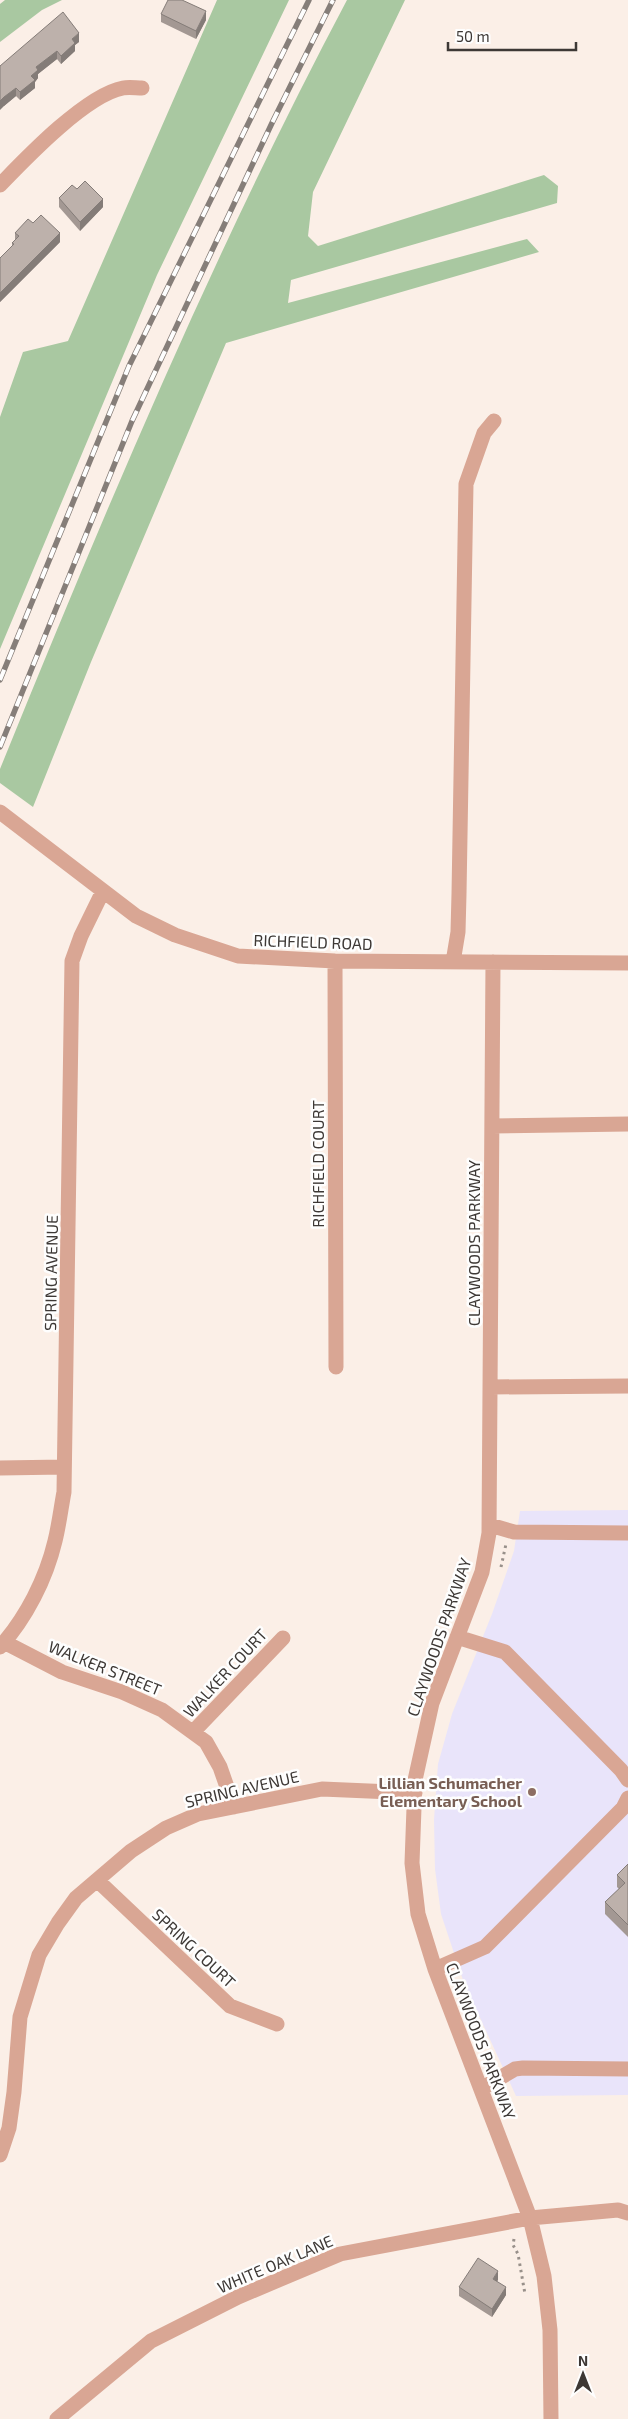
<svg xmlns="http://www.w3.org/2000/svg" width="628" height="2419" font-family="'Exo 2',sans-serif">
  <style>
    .education { fill: #e9e4fa }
    .green { fill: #a9c8a1 }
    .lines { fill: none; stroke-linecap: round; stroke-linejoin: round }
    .path { stroke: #98908a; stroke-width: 3; stroke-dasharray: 2.5 4; stroke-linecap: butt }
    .minor { stroke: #d9a694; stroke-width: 15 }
    .rail-casing { stroke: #867e79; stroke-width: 5.5 }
    .rail { stroke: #fefefe; stroke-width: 4; stroke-dasharray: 11; stroke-linecap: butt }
    .wall { fill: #a39893 }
    .shaded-wall { fill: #847c78 }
    .building { fill: #bdb1ab; stroke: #847c78 }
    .education-dot { fill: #8d6e63; stroke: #fefefe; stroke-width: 2 }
    .labels { text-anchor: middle; stroke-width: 5; stroke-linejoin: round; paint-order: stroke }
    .street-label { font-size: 16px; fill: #3d3835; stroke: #fefefe }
    .education-label { font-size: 16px; font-weight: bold; fill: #785e54; stroke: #fefefe; text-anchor: end }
  </style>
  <rect width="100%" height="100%" fill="#fbefe7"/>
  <path class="education" d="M628,1510v585l-112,1 -52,-113 -23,-69 -6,-45 -1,-49 4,-56 14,-50 40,-100 22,-63 6,-40z"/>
  <path class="green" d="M5,0h57l-20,10 -42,32v-38z
    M217,0h72l-132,275 -157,374v-232l23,-65 45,-11z
    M347,0h58l-92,192 -5,44 10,10 226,-71 14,11 -1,17 -266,77 -3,23 239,-64 12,13 -313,91 -135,319 -58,145 -33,-24v-14c106,-261 215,-520 347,-769z"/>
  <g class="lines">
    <path class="path" d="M501,1567l5,-23
      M514,2239l-1,6 5,9 7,40"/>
    <path class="minor" d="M0,185c26,-27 86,-90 123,-97 6,-1 13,0 19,0
      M0,812l136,104 39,19 63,21 97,5 293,2
      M335,961l1,406
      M453,962l5,-30 1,-38 7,-410 18,-51 10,-12
      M493,962l-4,571 -7,39 -50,131 -17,77 -3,83 6,51 17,55 95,249 14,58 6,54 1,89
      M492,1126l136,-2
      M491,1387l137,-1
      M0,1468l64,-1
      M490,1525l24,7 114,1
      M457,1637l48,15 116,118 7,10
      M4,1642l58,30 60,20 40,18 44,32 14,25 14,40
      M0,1647c26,-29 46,-68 55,-106 4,-16 6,-33 9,-49l8,-531 9,-25 22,-45
      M193,1732l90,-94
      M98,1881l132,125 47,18
      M435,1969l50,-22 138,-139 5,-10
      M481,2089l34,-20 8,-1 105,1
      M0,2155l9,-27 5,-36 6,-75 19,-62 19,-32 18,-25 55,-47 35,-23 32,-14 124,-25 93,4
      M57,2419l94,-78 87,-44 102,-43 190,-36 88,-8 10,3"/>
    <defs>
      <path id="rail" d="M0,680l129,-314 180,-366
        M0,747l132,-326 140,-298 61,-123"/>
    </defs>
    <use href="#rail" class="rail-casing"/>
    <use href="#rail" class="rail"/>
  </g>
  <path class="wall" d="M161,14l45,6 -10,19 -35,-17z
    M79,42l-4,3v6l-14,13 -4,-5 -19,15v4l-3,4v6l-15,12 -4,-4 -12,10 -4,-40z
    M77,189l26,18 -23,24 -21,-24v-9z
    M33,223l27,19 -60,60v-44l12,-12v-3l3,-3v-7z
    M628,1864v73l-23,-23v-12l14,-13 -2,-2v-12z
    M498,2280l-1,1 9,14 -14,22 -33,-21v-9z"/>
  <path class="shaded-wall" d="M206,11v9l-10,19v-8z
    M79,33v9l-4,3v6l-14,13v-8l11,-17z
    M57,51v8l-19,15v4l-3,4v6l-15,12v-8l16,-25z
    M16,88v8l-12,10 -4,4v-9l4,-4z
    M103,199v8l-23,24v-9z
    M60,233v9l-60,60v-9z
    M498,2271v9l-5,7v-8z
    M506,2287v8l-14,22v-8z"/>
  <path class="building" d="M168,0h14l24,11 -10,20 -35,-17z
    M63,12l16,21 -7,6 3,4 -14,13 -4,-5 -21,16 2,3 -7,6 4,4 -15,12 -4,-4 -12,9 -4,4v-35z
    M85,181l18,18 -23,23 -21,-24 13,-13 5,4z
    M41,215l19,18 -60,60v-35l14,-14 -2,-1 7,-7 -4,-3 13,-14 5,4z
    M628,1864v61l-23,-23 20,-19 -8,-8z
    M478,2258l20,13 -5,8 13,8 -14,22 -33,-22z"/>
  <circle class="education-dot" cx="532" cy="1792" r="5"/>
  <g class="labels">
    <g class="street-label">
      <text transform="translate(313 942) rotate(2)" y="6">RICHFIELD ROAD</text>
      <text transform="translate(318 1164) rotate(-90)" y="6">RICHFIELD COURT</text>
      <text transform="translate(474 1243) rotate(-90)" y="6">CLAYWOODS PARKWAY</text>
      <text transform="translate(51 1273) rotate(-89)" y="6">SPRING AVENUE</text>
      <text transform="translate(439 1637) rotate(-71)" y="6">CLAYWOODS PARKWAY</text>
      <text transform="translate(105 1668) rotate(22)" y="6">WALKER STREET</text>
      <text transform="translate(225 1673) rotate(-47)" y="6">WALKER COURT</text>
      <text transform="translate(242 1789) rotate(-13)" y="6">SPRING AVENUE</text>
      <text transform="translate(194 1948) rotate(43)" y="6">SPRING COURT</text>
      <text transform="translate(481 2041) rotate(69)" y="6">CLAYWOODS PARKWAY</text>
      <text transform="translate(275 2264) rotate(-23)" y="6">WHITE OAK LANE</text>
    </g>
    <g class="education-label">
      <text x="522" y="1789">Lillian Schumacher<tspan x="522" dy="18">Elementary School</tspan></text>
    </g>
  </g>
  <g transform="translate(583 2374)" stroke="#fefefe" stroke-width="4" paint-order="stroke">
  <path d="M0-4L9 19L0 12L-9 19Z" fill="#3d3835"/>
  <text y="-8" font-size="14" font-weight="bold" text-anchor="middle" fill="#3d3835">N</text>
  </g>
  <path d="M448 42v8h128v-8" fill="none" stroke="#3d3835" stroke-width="2.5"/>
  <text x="456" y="42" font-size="15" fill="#3d3835" stroke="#fefefe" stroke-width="4" paint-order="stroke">50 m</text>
</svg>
